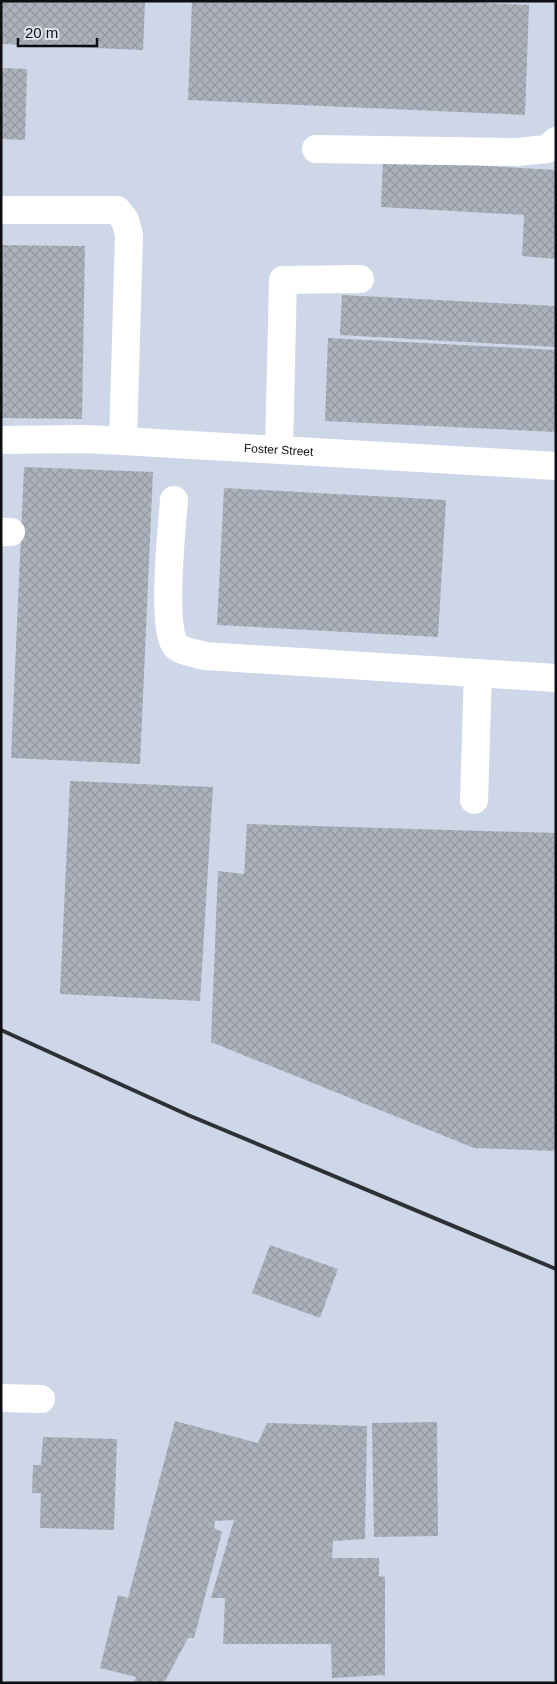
<svg xmlns="http://www.w3.org/2000/svg" width="557" height="1684" font-family="Arial,sans-serif">
  <style>
    .built { fill: #cdd7e8 }
    .building { fill: url(#building-cross-hatch) }
    .lines { fill: none; stroke-linecap: round; stroke-linejoin: round }
    .minor { stroke: #fff; stroke-width: 28 }
    .rail { stroke: #2d3034; stroke-width: 4 }
    .labels { text-anchor: middle; stroke-width: 4; stroke-linejoin: round; paint-order: stroke }
    .street-label { font-size: 12px; fill: #0c0e11; stroke: #dde3ed }
  </style>
  <defs>
    <pattern id="building-cross-hatch" width="8" height="8" patternUnits="userSpaceOnUse" patternTransform="scale(1.25)"><rect width="8" height="8" fill="#acb2bc"/><path d="M0 0l8 8M0 8l8-8" fill="none" stroke="#9398a1"/></pattern>
  </defs>
  <rect width="100%" height="100%" fill="#dde3ed"/>
  <path class="built" d="M1,1h555v1682h-555z"/>
  <path class="building" d="M1,1h144l-2,49 -142,-6z
    M192,1h252l85,4 -4,110 -337,-15z
    M1,68l26,1 -2,71 -24,-1z
    M383,160l173,10v89l-34,-3 2,-41 -143,-8z
    M1,245l84,1 -3,173 -81,-1z
    M342,295l214,11v41l-216,-12z
    M328,338l228,12v82l-231,-11z
    M24,467l129,5 -13,292 -129,-6z
    M224,488l222,12 -8,137 -221,-12z
    M70,781l143,6 -13,214 -140,-7z
    M247,824l309,9v318l-82,-3 -263,-106 7,-171 26,3z
    M270,1245l68,24 -18,49 -68,-25z
    M175,1421l83,22 9,-20 100,3 -2,113 -32,2 -1,17h47v18l6,1v98l-53,3 -1,-34h-108l2,-46h-14l23,-78 -19,1 -1,7 8,4 -28,106h-6l-24,45h-30l2,-6 -36,-9 18,-73 10,3z
    M437,1422l1,114 -64,1 -2,-114z
    M43,1437l74,2 -3,91 -74,-2 1,-35h-9l1,-28h8z"/>
  <g class="lines">
    <g class="minor">
      <path d="M316,149l201,3 30,-3 9,-8"/>
      <path d="M1,210h116l8,10 4,15 -6,206"/>
      <path id="s1" d="M1,440l85,-1 37,2 433,25"/>
      <path d="M279,449l4,-169 77,-1"/>
      <path d="M174,500c-2,24 -13,132 2,146 7,6 19,7 29,10l351,22"/>
      <path d="M1,532h10"/>
      <path d="M474,800l4,-127"/>
      <path d="M1,1398l40,1"/>
    </g>
    <path class="rail" d="M1,1030l187,85 368,154"/>
  </g>
  <g class="labels">
    <g class="street-label">
      <text dy="4" stroke="none"><textPath href="#s1" startOffset="278">Foster Street</textPath></text>
    </g>
  </g>
  <rect width="557" height="1684" fill="none" stroke="#0c0e11" stroke-width="5"/>
  <path d="M18 38v8h79v-8" fill="none" stroke="#0c0e11" stroke-width="2.5"/>
  <text x="25" y="38" font-size="15" fill="#0c0e11" stroke="#dde3ed" stroke-width="4" paint-order="stroke">20 m</text>
</svg>
